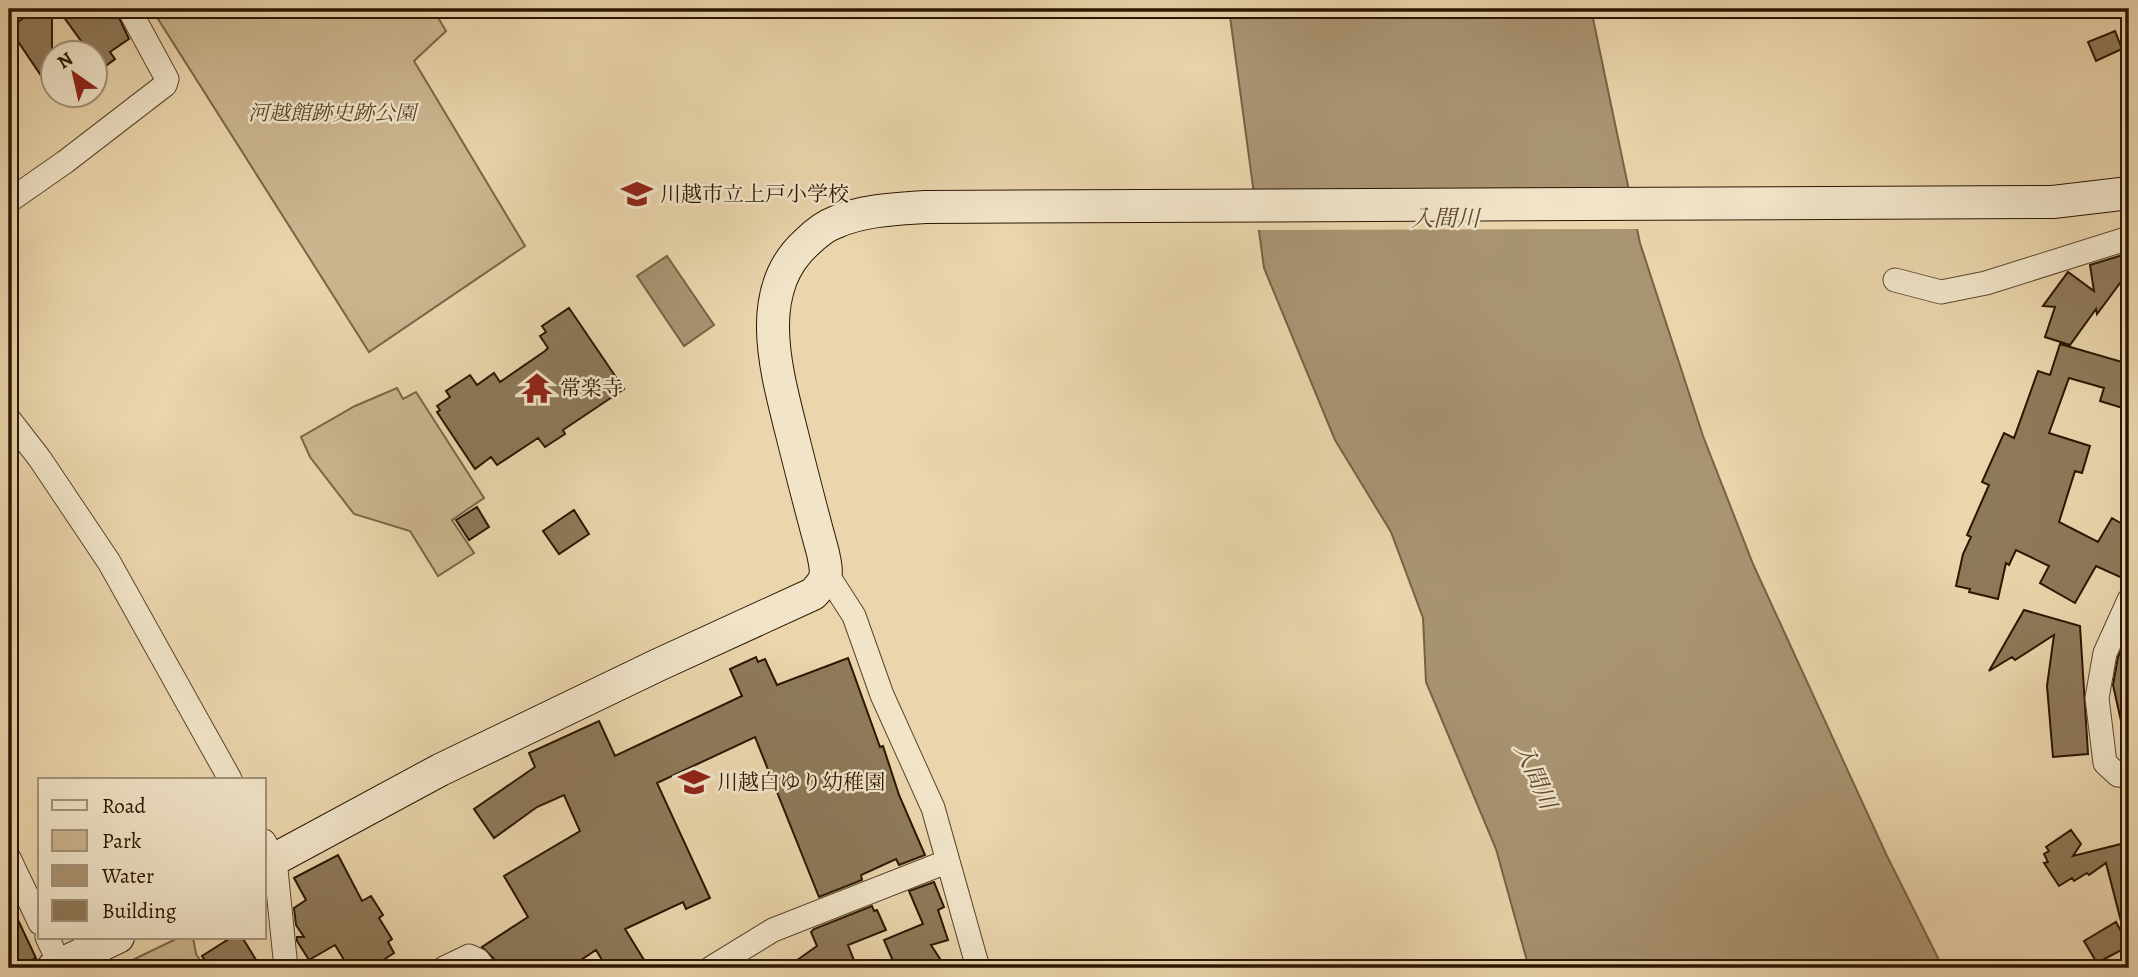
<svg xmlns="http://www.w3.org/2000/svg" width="2138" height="977" font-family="Alegreya,'Noto Serif JP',serif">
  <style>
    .green { fill: #cab58f; stroke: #7a6648; stroke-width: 2 }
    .water { fill: #a99472; stroke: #776244; stroke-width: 2 }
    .pier { fill: #ead5ac }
    .building { fill: #8e7959; stroke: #2b1600; stroke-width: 2 }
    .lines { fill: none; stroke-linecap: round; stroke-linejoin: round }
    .street-casing { stroke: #5b462b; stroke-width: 25 }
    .secondary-casing { stroke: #2b1600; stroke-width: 34 }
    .street { stroke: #f1e4c9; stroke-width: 23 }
    .secondary { stroke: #f1e4c9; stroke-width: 32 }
    .labels { text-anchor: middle; stroke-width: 5; stroke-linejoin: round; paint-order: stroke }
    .park-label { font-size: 21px; font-style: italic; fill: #5b462b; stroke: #f1e4c9 }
    .poi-label { font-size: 21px; fill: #2b1600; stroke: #f1e4c9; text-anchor: start }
    .water-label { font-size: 23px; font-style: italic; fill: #5d482e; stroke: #f1e4c9 }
  </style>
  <rect width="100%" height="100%" fill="#ead5ac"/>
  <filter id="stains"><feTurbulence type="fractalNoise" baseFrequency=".00286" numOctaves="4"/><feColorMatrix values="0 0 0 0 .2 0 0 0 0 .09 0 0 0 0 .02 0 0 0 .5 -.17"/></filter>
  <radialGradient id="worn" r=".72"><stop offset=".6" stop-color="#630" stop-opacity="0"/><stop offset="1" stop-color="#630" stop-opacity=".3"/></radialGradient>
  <path class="green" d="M142,9h291l13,22 -32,30 111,185 -156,106 -211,-333z
    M397,388l6,11 13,-7 68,106 -32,22 22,33 -36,23 -28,-45 -56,-17 -44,-57 -9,-20 54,-31z
    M180,937h13l3,17 9,14h-89z"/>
  <path class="water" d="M1229,9h362l49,234 63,193 50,128 133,290 57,114h-414l-33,-119 -70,-167 -3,-64 -32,-86 -56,-92 -71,-172z
    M667,256l47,69 -30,21 -47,-70z"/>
  <path class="pier" d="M1250,191h382l8,38 -385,1z"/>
  <path class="building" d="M37,9h15v83l-43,-64z
    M58,9h57l14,30 -19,13 5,7 -21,16v-23h-5z
    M2115,31l7,18 -26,12 -8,-19z
    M2129,253v18l-32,43 -1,-5 -26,36 -25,-8 10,-30 -12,-1 25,-34 26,19 -4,-26z
    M569,308l55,81 -61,41 2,4 -20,13 -7,-9 -41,27 -6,-8 -16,12 -38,-57 3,-2 -3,-4 13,-9 -4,-6 24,-16 7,10 17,-12 6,9 45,-31 3,-3 -8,-12 6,-4 -4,-6z
    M2060,344l69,20v46l-29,-9 4,-13 -35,-10 -20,55 41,13 -8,27 -7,-2 -16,51 39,20 14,-24 17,10v53l-33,-15 -21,37 -35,-20 9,-17 -33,-16 -7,15 -3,-2 -8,36 -29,-7 1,-3 -14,-3 7,-32 8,-17 -4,-2 22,-50 -7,-3 22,-49 10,5 24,-67 12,4z
    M477,507l12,20 -20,13 -13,-20z
    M574,510l15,24 -30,20 -16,-23z
    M2024,610l56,16 8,128 -35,3 -6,-71 7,-51 -39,25 -3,-3 -23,14z
    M2124,644l5,3v73l-8,1 -8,-36 5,-28z
    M756,657l2,5 7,-3 12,26 71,-27 32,89 3,-1 16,49 26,60 -26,10 -3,-6 -35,16 1,5 -43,17 -64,-160 -98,46 53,115 -24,11 -3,-7 -58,27 24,39h-42l-11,-18 -27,18h-71l-3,-8 -13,-13 46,-30 -24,-41 76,-45 -16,-36 -27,12 -43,31 -20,-29 61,-42 -6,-14 70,-32 16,35 127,-60 -12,-27z
    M2071,830l10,14 -8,12 56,-14 -2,7 2,8v71l-6,1 -17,-66 -17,12 -2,-2 -13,8 -2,-3 -13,8 -15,-23 4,-1 -4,-8 5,-3 -3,-4z
    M338,855l24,46 9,-5 12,19 -4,3 13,21 -4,3 6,11 -23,15h-22l-14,-23 -26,15 -12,-19v-4h7l-8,-12 -2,-17 12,-8 -12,-22z
    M934,882l10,25 -6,3 10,30 -17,5 15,23h-50l-12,-28 39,-16 -14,-33z
    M9,901l27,57 -21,10h-6z
    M872,906l2,5 3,-1 9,20 -38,15 9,23h-71l31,-22 -6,-14 3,-3z
    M2116,922l13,24 -32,17 -13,-22z
    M232,937h10l19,31h-51l-8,-12z"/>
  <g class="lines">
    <defs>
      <path id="street" d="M9,201l56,-39 100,-77 2,-6 -38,-70
        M1895,280l46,12 45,-9 143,-45
        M9,419l31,40 69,103 121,217
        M827,574l27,42 28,79 51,113 45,160
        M2129,600l-24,53 -8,45 8,65 13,12 11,1
        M264,841l11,19 11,108
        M9,858l31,65
        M47,937l13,28
        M444,968l25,-12 9,4 6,8
        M711,968l62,-38 173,-68"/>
      <path id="secondary" d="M264,865l176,-95 218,-105 155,-71c16,-16 14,-21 10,-41 -11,-40 -21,-79 -31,-119 -15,-61 -40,-142 14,-191 8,-8 19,-17 30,-21 28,-12 59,-13 89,-15l1128,-5 76,-9
        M53,968l65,-31"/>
    </defs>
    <use href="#street" class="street-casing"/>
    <use href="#secondary" class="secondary-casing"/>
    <use href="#street" class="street"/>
    <use href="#secondary" class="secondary"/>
  </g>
  <defs>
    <symbol id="school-bare" viewBox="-9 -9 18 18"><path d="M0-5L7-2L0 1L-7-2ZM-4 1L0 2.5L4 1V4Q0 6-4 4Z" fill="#8f2418" stroke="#f1e4c9" stroke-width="2.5" paint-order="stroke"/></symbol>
    <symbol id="temple-bare" viewBox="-9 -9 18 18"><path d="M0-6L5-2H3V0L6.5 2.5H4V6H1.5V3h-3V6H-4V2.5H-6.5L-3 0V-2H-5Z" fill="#8f2418" stroke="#f1e4c9" stroke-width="2.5" paint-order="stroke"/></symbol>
  </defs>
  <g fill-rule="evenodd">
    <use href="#school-bare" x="615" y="172" width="44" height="44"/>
    <use href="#temple-bare" x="515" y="366" width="44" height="44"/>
    <use href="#school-bare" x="672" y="760" width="44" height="44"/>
  </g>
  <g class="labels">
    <g class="park-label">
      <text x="332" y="120">河越館跡史跡公園</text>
    </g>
    <g class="poi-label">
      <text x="660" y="201">川越市立上戸小学校</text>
      <text x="560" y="395">常楽寺</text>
      <text x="717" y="789">川越白ゆり幼稚園</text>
    </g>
    <g class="water-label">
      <text x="1445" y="226">入間川</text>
      <text transform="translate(1536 776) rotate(66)" y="8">入間川</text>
    </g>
  </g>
  <rect width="2138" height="977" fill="none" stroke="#ead5ac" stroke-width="35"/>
  <rect x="10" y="10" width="2117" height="956" fill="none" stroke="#2b1600" stroke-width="3.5"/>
  <rect x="18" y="18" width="2103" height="942" fill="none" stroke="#2b1600" stroke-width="2"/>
  <rect x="38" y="778" width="228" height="161" fill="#f1e4c9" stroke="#a29279" stroke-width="2"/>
  <rect x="52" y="800" width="35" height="10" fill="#f1e4c9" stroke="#a29279" stroke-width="2"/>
  <text x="102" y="813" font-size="21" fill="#2b1600">Road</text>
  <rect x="52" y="830" width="35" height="21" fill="#cab58f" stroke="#a29279" stroke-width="2"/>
  <text x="102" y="848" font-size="21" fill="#2b1600">Park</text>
  <rect x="52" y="865" width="35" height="21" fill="#a99472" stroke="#a29279" stroke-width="2"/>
  <text x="102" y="883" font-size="21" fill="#2b1600">Water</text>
  <rect x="52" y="900" width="35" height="21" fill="#8e7959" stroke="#a29279" stroke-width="2"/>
  <text x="102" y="918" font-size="21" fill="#2b1600">Building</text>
  <g transform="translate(74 74) rotate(326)"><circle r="33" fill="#f1e4c9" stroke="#a29279" stroke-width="2"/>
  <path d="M0-5L12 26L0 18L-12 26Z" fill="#8f2418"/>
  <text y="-10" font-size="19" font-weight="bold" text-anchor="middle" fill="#2b1600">N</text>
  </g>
  <rect width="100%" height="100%" filter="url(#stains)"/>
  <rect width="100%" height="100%" fill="url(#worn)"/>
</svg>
